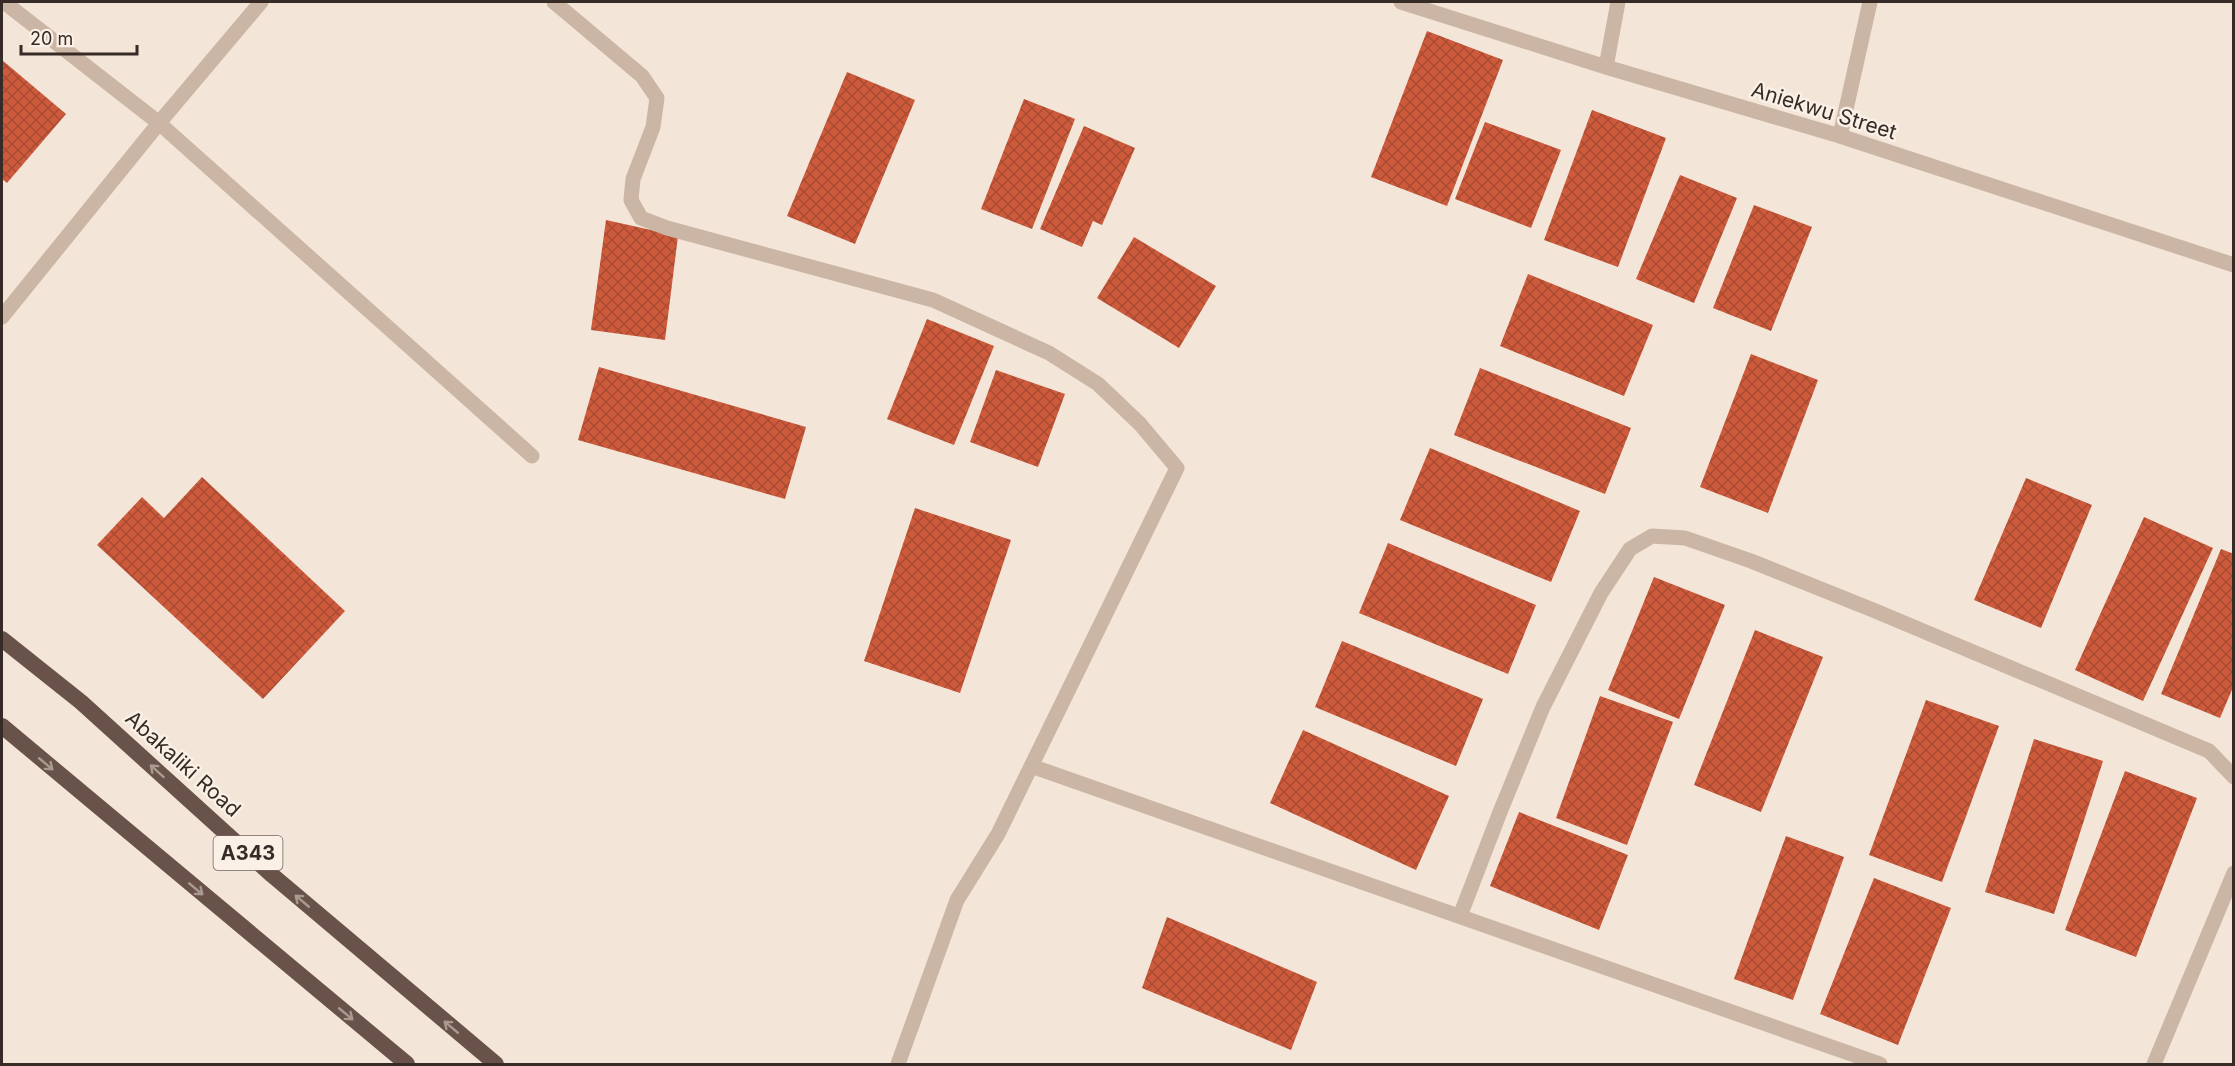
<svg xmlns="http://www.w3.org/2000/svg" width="2235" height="1066" font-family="Inter,sans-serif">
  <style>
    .building { fill: url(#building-cross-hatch) }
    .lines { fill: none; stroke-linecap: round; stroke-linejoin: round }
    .minor { stroke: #cbb5a4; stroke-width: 15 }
    .trunk { stroke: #685249; stroke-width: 16 }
    .oneway { stroke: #aa998f }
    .labels { text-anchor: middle; stroke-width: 5; stroke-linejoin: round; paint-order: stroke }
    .shield { fill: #faf0e5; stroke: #71665f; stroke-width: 1.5 }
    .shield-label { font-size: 20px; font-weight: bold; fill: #362b26 }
    .street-label { font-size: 21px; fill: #362b26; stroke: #faf0e5 }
  </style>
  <defs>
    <pattern id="building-cross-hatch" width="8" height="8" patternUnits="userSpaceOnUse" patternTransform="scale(1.5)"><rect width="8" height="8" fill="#ce5a3c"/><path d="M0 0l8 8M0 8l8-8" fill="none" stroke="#a84b32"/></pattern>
  </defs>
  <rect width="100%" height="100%" fill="#f3e5d8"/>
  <path class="building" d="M1427,31l76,29 -56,146 -76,-29z
    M2,60l64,54 -59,69 -5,-4z
    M847,72l68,28 -60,144 -68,-28z
    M1024,99l51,20 -43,110 -51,-20z
    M1592,110l74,28 -48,129 -74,-27z
    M1485,122l76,28 -30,78 -76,-29z
    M1084,126l51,22 -33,77 -9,-4 -11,26 -42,-18z
    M1680,175l57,23 -43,105 -58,-24z
    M1754,205l58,22 -41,104 -58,-23z
    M606,220l72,16 -13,104 -74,-10z
    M1134,237l82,49 -37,62 -82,-50z
    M1528,274l125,51 -29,71 -124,-50z
    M927,319l67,27 -40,99 -67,-26z
    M1751,354l67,26 -50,133 -68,-26z
    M599,367l207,60 -21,72 -207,-59z
    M1480,368l151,60 -26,66 -151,-59z
    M996,370l69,24 -27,73 -68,-25z
    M1430,448l150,63 -29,71 -151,-62z
    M202,477l143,134 -82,88 -166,-154 45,-48 22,21z
    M2026,478l66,27 -51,123 -67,-28z
    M915,508l96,32 -51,153 -96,-32z
    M2144,517l69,31 -70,153 -68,-31z
    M1388,543l148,62 -28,69 -149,-61z
    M2221,549l13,5v131l-14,33 -59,-24z
    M1654,577l71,28 -46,114 -71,-29z
    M1755,630l68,27 -62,155 -67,-27z
    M1342,641l141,58 -27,67 -141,-59z
    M1600,696l73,26 -46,123 -71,-27z
    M1926,700l73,26 -57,156 -73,-27z
    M1303,730l146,66 -33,74 -146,-67z
    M2034,739l69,22 -49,153 -69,-22z
    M2125,771l72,27 -61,159 -71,-27z
    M1519,812l109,43 -29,75 -109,-44z
    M1786,836l58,21 -51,143 -59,-21z
    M1874,878l77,30 -53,137 -78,-31z
    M1167,917l150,65 -26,68 -149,-62z"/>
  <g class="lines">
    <path class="minor" d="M4,2l155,121 373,333
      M554,2l88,74 15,22 -4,29 -20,52 -2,21 10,18 26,10 266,72 116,53 49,31 42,40 37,44 -179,366 -41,66 -59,164
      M1401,2l205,65 234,69 394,129
      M1606,67l12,-65
      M1840,136l30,-134
      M2,317l157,-194 102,-121
      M1031,766l849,298
      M1460,916l40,-104 43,-105 58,-114 29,-44 22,-13 33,2 66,23 122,49 336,141 25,26
      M2154,1064l80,-191"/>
    <path class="trunk" d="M2,639l79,63 191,173 224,189
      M2,726l405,338"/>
  </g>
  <defs><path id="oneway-shaft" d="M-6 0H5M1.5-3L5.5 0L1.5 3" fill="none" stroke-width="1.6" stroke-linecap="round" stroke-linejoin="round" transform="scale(1.5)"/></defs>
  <g class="oneway">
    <use href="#oneway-shaft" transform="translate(46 764) rotate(40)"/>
    <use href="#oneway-shaft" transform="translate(157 771) rotate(-138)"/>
    <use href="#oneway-shaft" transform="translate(196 889) rotate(40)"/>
    <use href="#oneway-shaft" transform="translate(302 901) rotate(-140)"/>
    <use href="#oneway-shaft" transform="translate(346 1014) rotate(40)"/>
    <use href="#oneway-shaft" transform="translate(451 1027) rotate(-140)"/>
  </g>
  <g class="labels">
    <rect class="shield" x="213.5" y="836" width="69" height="34" rx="4.5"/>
    <g class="shield-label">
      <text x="248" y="860">A343</text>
    </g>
    <g class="street-label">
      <text transform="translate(1824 111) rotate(17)" y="7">Aniekwu Street</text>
      <text transform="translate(183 764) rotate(42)" y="7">Abakaliki Road</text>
    </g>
  </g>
  <rect width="2235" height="1066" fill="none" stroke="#362b26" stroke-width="6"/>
  <path d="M21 45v9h116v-9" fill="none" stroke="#362b26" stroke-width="3"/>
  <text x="30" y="45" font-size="18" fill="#362b26" stroke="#faf0e5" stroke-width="4.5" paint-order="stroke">20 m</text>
</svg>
